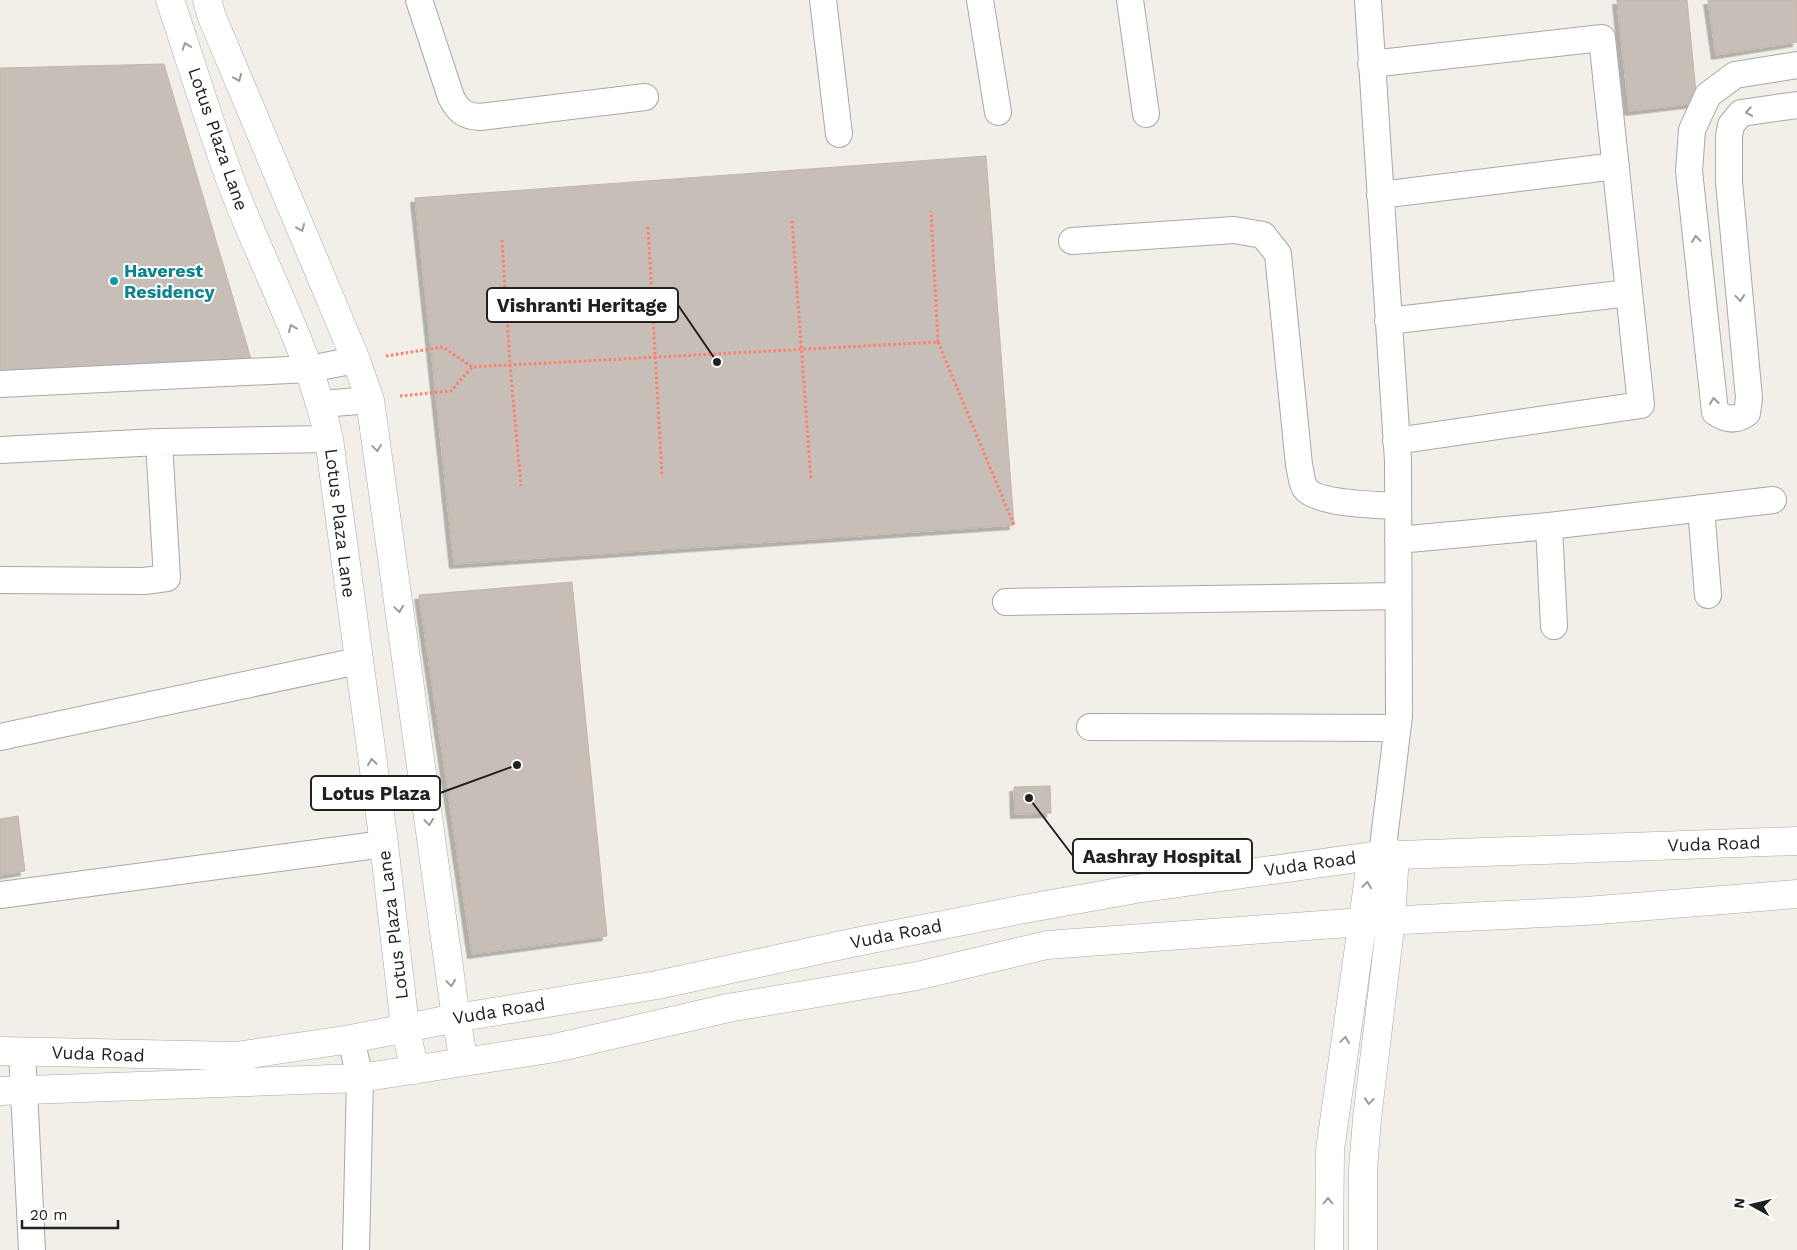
<svg xmlns="http://www.w3.org/2000/svg" width="1797" height="1250" font-family="'Work Sans',sans-serif">
  <style>
    .building { fill: #c7beb7; stroke: #c4b6aa; filter: url(#shadow) }
    .lines { fill: none; stroke-linecap: round; stroke-linejoin: round }
    .minor-casing { stroke: #a8a8a8; stroke-width: 28 }
    .tertiary-casing { stroke: #a8a8a8; stroke-width: 29 }
    .path { stroke: #fd806e; stroke-width: 3; stroke-dasharray: 2.5 2.5; stroke-linecap: butt }
    .minor { stroke: #fff; stroke-width: 26 }
    .tertiary { stroke: #fff; stroke-width: 28 }
    .oneway { stroke: #9b9b9b }
    .culture-dot { fill: #0f9aa8; stroke: #fff; stroke-width: 2 }
    .labels { text-anchor: middle; stroke-width: 4; stroke-linejoin: round; paint-order: stroke }
    .street-label { font-size: 18px; fill: #212121; stroke: #fff }
    .culture-label { font-size: 18px; font-weight: bold; fill: #0d838f; stroke: #fff; text-anchor: start }
    .leader { fill: none; stroke: #212121; stroke-width: 2 }
    .callout-dot { fill: #212121; stroke: #fff; stroke-width: 2 }
    .callout { fill: #fff; stroke: #212121; stroke-width: 2 }
    .callout-label { font-size: 19px; text-anchor: middle; font-weight: bold; fill: #212121 }
  </style>
  <defs>
    <filter id="shadow"><feDropShadow dx="-4.5" dy="4.5" stdDeviation="0" flood-color="#0004"/></filter>
  </defs>
  <rect width="100%" height="100%" fill="#f2efe8"/>
  <path class="building" d="M1617,0h70l10,103 -68,8z
    M1708,0h89v42l-81,13z
    M164,64l87,295 -251,13v-304z
    M986,156l28,369 -560,39 -39,-366z
    M572,582l35,354 -135,18 -53,-359z
    M1050,786l1,27 -36,1 -1,-27z
    M18,816l7,55 -25,4v-56z"/>
  <g class="lines">
    <defs>
      <path id="minor" d="M419,0l32,97c7,14 13,19 29,20l165,-20
        M823,0l16,134
        M980,0l18,112
        M1130,0l16,114
        M1368,0l30,461 1,255 -17,139
        M1371,64l231,-26 39,367 -245,36
        M1797,65l-62,10 -27,20 -16,35 -3,41 26,241c11,8 21,9 32,1l2,-15 -20,-216v-46l2,-11 10,-12 56,-8
        M1380,195l236,-29
        M1072,241l162,-11 29,5 15,19 21,211c2,7 2,17 6,23 11,16 74,17 93,18
        M1388,321l241,-28
        M0,384l309,-15 47,-9
        M322,404l48,-4
        M0,450l159,-8 170,-3
        M1701,508l7,87
        M1549,526l5,100
        M1398,540l151,-14 224,-26
        M0,580l144,1 23,-3 -8,-136
        M1006,602l392,-6
        M1090,727l307,1
        M0,737l358,-76
        M0,895l384,-51
        M351,1039l9,39 -4,172
        M22,1051l10,199"/>
      <path id="tertiary" d="M170,0c21,62 40,126 63,187 32,84 77,164 96,252l55,405 21,183 10,43
        M207,0l5,17 144,343 14,40 86,618 8,44
        M0,1051l236,5 115,-17 105,-21 201,-33 199,-43 168,-33 112,-20 236,-33 425,-15
        M0,1091l360,-13 195,-30 173,-40 189,-32 130,-31 315,-23 224,-11 211,-17
        M1329,1250l1,-100 42,-294
        M1363,1250v-81l4,-50 24,-199 4,-66"/>
    </defs>
    <use href="#minor" class="minor-casing"/>
    <use href="#tertiary" class="tertiary-casing"/>
    <path class="path" d="M792,221l19,259
      M648,227l14,250
      M502,240l8,125 11,121
      M938,342l76,183
      M386,356l57,-9 29,20
      M400,396l51,-5 21,-24 466,-25 -7,-131"/>
    <use href="#minor" class="minor"/>
    <use href="#tertiary" class="tertiary"/>
  </g>
  <defs><path id="oneway-chevron" d="M-2-3.5L2.5 0L-2 3.5" fill="none" stroke-width="1.6" stroke-linecap="round" stroke-linejoin="round" transform="scale(1.25)"/></defs>
  <g class="oneway">
    <use href="#oneway-chevron" transform="translate(186 46) rotate(-109)"/>
    <use href="#oneway-chevron" transform="translate(238 78) rotate(67)"/>
    <use href="#oneway-chevron" transform="translate(1749 112) rotate(170)"/>
    <use href="#oneway-chevron" transform="translate(301 228) rotate(67)"/>
    <use href="#oneway-chevron" transform="translate(1696 239) rotate(-96)"/>
    <use href="#oneway-chevron" transform="translate(1740 298) rotate(85)"/>
    <use href="#oneway-chevron" transform="translate(292 328) rotate(-113)"/>
    <use href="#oneway-chevron" transform="translate(1714 401) rotate(-96)"/>
    <use href="#oneway-chevron" transform="translate(377 448) rotate(82)"/>
    <use href="#oneway-chevron" transform="translate(399 609) rotate(82)"/>
    <use href="#oneway-chevron" transform="translate(372 762) rotate(-98)"/>
    <use href="#oneway-chevron" transform="translate(429 822) rotate(82)"/>
    <use href="#oneway-chevron" transform="translate(1367 885) rotate(-82)"/>
    <use href="#oneway-chevron" transform="translate(451 983) rotate(82)"/>
    <use href="#oneway-chevron" transform="translate(1345 1040) rotate(-82)"/>
    <use href="#oneway-chevron" transform="translate(1369 1101) rotate(97)"/>
    <use href="#oneway-chevron" transform="translate(1328 1201) rotate(-90)"/>
  </g>
  <circle class="culture-dot" cx="114" cy="281" r="5"/>
  <g class="labels">
    <g class="street-label">
      <text transform="translate(218 139) rotate(71)" y="6">Lotus Plaza Lane</text>
      <text transform="translate(340 523) rotate(83)" y="6">Lotus Plaza Lane</text>
      <text transform="translate(1714 844) rotate(-2)" y="6">Vuda Road</text>
      <text transform="translate(1310 864) rotate(-8)" y="6">Vuda Road</text>
      <text transform="translate(393 925) rotate(-97)" y="6">Lotus Plaza Lane</text>
      <text transform="translate(896 934) rotate(-11)" y="6">Vuda Road</text>
      <text transform="translate(499 1011) rotate(-9)" y="6">Vuda Road</text>
      <text transform="translate(98 1054) rotate(2)" y="6">Vuda Road</text>
    </g>
    <g class="culture-label">
      <text x="124" y="277">Haverest<tspan x="124" dy="21">Residency</tspan></text>
    </g>
  </g>
  <path class="leader" d="M717 362L678 305M517 765L440 793M1029 798L1073 856"/>
  <g class="callout-dot">
    <circle cx="717" cy="362" r="5"/>
    <circle cx="517" cy="765" r="5"/>
    <circle cx="1029" cy="798" r="5"/>
  </g>
  <g class="callout">
    <rect x="487" y="288" width="191" height="34" rx="5"/>
    <rect x="311" y="776" width="129" height="34" rx="5"/>
    <rect x="1073" y="839" width="179" height="34" rx="5"/>
  </g>
  <g class="callout-label">
    <text x="582" y="312">Vishranti Heritage</text>
    <text x="376" y="800">Lotus Plaza</text>
    <text x="1162" y="863">Aashray Hospital</text>
  </g>
  <g transform="translate(1752 1205) rotate(278)" stroke="#ffffff" stroke-width="4" paint-order="stroke">
  <path d="M0-4L9 19L0 12L-9 19Z" fill="#212121"/>
  <text y="-8" font-size="14" font-weight="bold" text-anchor="middle" fill="#212121">N</text>
  </g>
  <path d="M22 1220v8h96v-8" fill="none" stroke="#212121" stroke-width="2.5"/>
  <text x="30" y="1220" font-size="15" fill="#212121" stroke="#ffffff" stroke-width="4" paint-order="stroke">20 m</text>
</svg>
